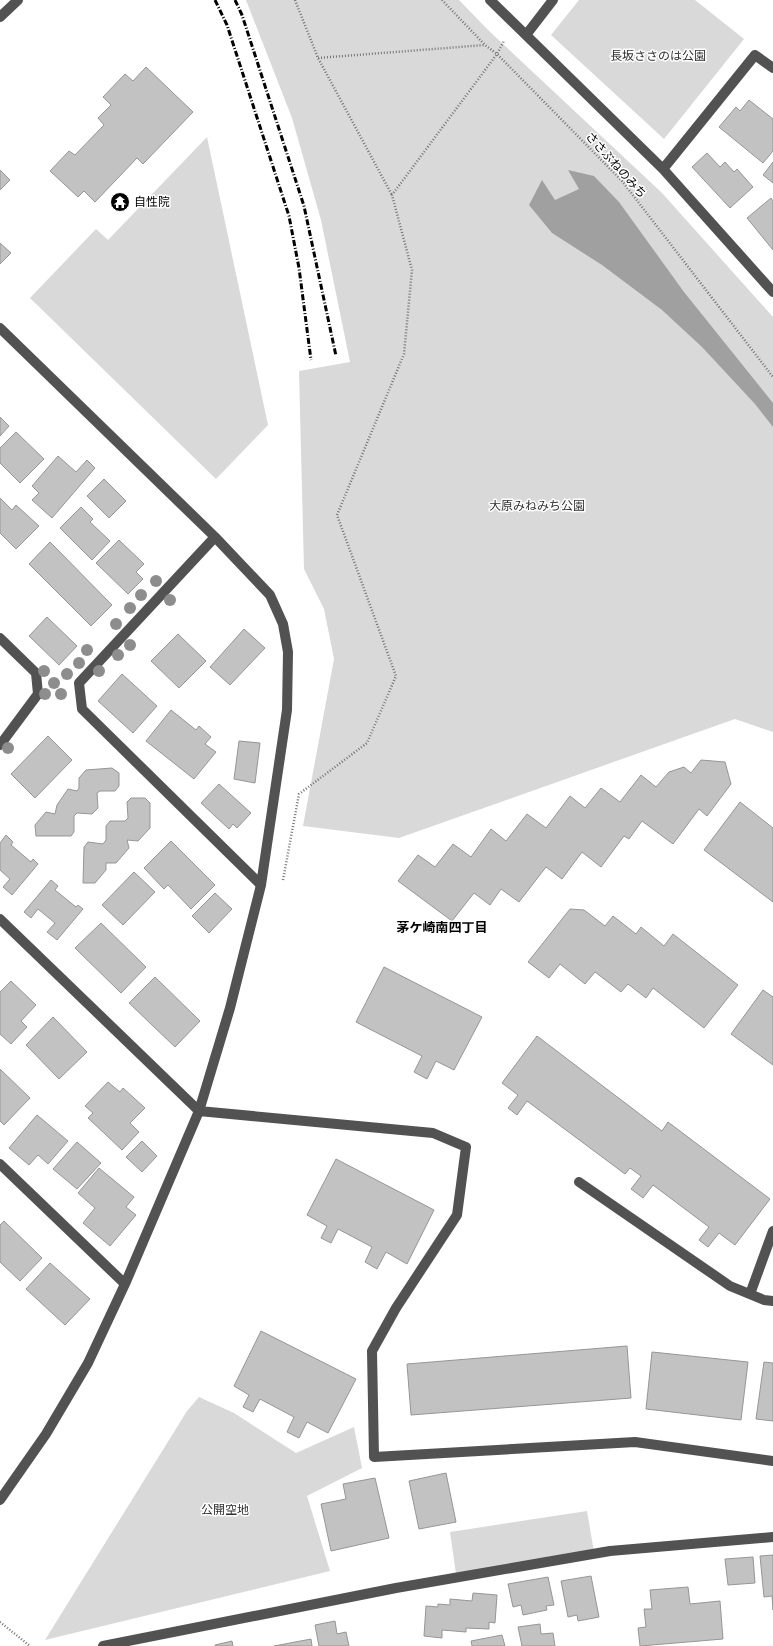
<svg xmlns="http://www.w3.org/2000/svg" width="773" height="1646" font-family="Cabin,'Noto Sans JP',sans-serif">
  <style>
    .green { fill: #d9d9d9 }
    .water { fill: #a0a0a0 }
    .building { fill: #c2c2c2; stroke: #969696 }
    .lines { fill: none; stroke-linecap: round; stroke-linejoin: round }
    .path { stroke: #747474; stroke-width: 2.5; stroke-dasharray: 1 2; stroke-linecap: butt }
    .minor { stroke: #525252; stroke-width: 10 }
    .rail { stroke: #000; stroke-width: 3; stroke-dasharray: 6 2 1 2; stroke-linecap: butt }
    .tree { fill: #8d8d8d }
    .labels { text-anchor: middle; stroke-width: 3; stroke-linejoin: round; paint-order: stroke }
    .park-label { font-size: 12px; fill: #303030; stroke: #fff }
    .street-label { font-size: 12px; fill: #000; stroke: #fff }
    .poi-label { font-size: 12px; fill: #000; stroke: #fff; text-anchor: start }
    .neighbourhood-label { font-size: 13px; font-weight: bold; fill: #000; stroke: #fff }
  </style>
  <rect width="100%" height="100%" fill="#fff"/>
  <path class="green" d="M246,0h213l28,29 175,164 111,124v415l-38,-13 -336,119 -96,-12 31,-167 -10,-50 -20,-40 -5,-198 51,-9 -29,-142 -29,-102z
    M579,0h116l49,39 -80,100 -113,-104z
    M207,137l61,288 -52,54 -186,-181 66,-69 12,11z
    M199,1397l35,16 62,40 58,-26 8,41 -55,28 23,75 -285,69 142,-229z
    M587,1511l7,41 -138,22 -6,-42z"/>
  <path class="water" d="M568,170l26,6 25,26 65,90 89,111v24l-18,-23 -53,-57 -40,-37 -60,-45 -50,-32 -23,-28 13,-25 13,20 24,-11z"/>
  <path class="building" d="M146,67l47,45 -50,52 -6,-6 -42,44 -11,-11 -6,6 -28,-26 19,-20 6,4 29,-30 -6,-7 13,-13 -8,-8 22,-23 8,7z
    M749,100l24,19v32l-10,12 -44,-36 17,-20 4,4z
    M707,153l13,14 5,-5 9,10 3,-3 16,18 -23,21 -38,-41z
    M773,162v21l-10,-8z
    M0,170l10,10 -10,10z
    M771,198l2,3v49l-26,-32z
    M0,243l11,10 -11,11z
    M0,417l9,9 -9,10z
    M16,432l28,27 -24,24 -20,-20v-15z
    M58,456l18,16 11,-12 8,8 -43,50 -20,-18 7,-7 -7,-7z
    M104,479l22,22 -17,17 -22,-22z
    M0,498l12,12 4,-5 23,21 -23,23 -16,-16z
    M81,507l12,12 -3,3 20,19 -18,19 -32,-32z
    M119,540l25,24 -8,8 7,7 -15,15 -32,-31z
    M50,542l62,63 -21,21 -62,-62z
    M47,617l30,29 -18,19 -30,-29z
    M244,629l21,19 -35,37 -20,-18z
    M178,634l28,27 -27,27 -28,-27z
    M122,674l35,32 -24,27 -35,-32z
    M171,710l25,20 3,-4 12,11 -6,7 11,8 -22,27 -48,-38z
    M48,736l24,24 -37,38 -24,-24z
    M239,741l21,2 -5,40 -21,-4z
    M701,760l24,2 6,22 -24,32 -8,-7 -26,35 -31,-23 -13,18 -5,-3 -23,31 -19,-15 -20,27 -16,-12 -27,35 -18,-13 -11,16 -16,-12 -22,28 -54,-40 20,-26 17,12 18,-23 18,13 20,-28 15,12 21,-27 19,14 24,-32 15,12 16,-20 19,14 21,-27 15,12 13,-15 15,-5 7,6z
    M112,768l7,5v13l-4,5h-15l-3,2 1,15 -6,6 -15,-1 -3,3v16l-3,4h-35l-1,-11 11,-13 9,2 2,-9 11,-16 9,2 2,-3v-10l7,-8z
    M219,784l32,29 -14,15 -4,-4 -4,5 -28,-26z
    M131,798h14l5,5v25l-12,13 -11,-1 2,8 -13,15h-10v7l-11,13h-12l1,-36 4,-5 15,2 3,-4v-14l4,-5h15l3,-3 -1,-16z
    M740,802l33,26v74l-69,-52z
    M6,835l7,7 -2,3 20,17 2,-3 5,5 -26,31 -9,-8 7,-8 -10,-9v-27z
    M171,841l44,44 -24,24 -23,-24 -4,4 -20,-21z
    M134,872l21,20 -32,33 -21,-20z
    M51,880l7,6 -3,4 21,17 2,-2 5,4 -26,31 -10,-8 8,-9 -17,-14 -7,9 -7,-6z
    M215,893l17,16 -23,24 -17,-17z
    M570,909l14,1 21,16 8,-10 23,18 5,-7 23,19 9,-12 65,51 -34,43 -51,-40 -7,10 -18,-14 -7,8 -26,-20 -10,12 -25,-20 -11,14 -21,-16z
    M101,923l45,44 -25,26 -46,-45z
    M384,967l98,50 -28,53 -18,-9 -9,18 -13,-7 8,-16 -66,-34z
    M155,977l45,44 -25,26 -46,-44z
    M11,981l25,24 -15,16 6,6 -16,17 -11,-10v-42z
    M763,990l10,7v68l-42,-31z
    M53,1017l34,35 -28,27 -33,-34z
    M537,1036l125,95 6,-9 102,77 -35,46 -16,-12 -11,14 -9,-7 10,-13 -56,-42 -10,13 -12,-9 10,-13 -11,-8 -5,6 -98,-73 -10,14 -9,-7 10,-13 -16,-12z
    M0,1069l30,29 -26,27 -4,-4z
    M108,1082l12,10 3,-4 22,20 -15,15 9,9 -17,18 -34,-32 5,-5 -8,-7z
    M37,1115l31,26 -20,23 -10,-9 -9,10 -20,-17z
    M142,1141l15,15 -15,16 -16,-15z
    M77,1142l24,21 -24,26 -24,-20z
    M336,1159l98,51 -27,54 -21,-12 -9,17 -12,-7 7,-15 -34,-18 -7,14 -10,-5 6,-12 -20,-11z
    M99,1168l35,29 -8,10 10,8 -26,31 -27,-23 12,-15 -17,-15z
    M4,1221l38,37 -22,23 -20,-19v-37z
    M50,1263l40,36 -25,26 -39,-36z
    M261,1331l95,48 -28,54 -21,-11 -8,16 -12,-6 7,-15 -34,-18 -7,13 -10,-5 6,-12 -15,-9z
    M627,1346l4,52 -220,17 -4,-51z
    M652,1352l96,10 -7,58 -95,-11z
    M764,1362l9,1v58l-17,-2z
    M446,1473l10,49 -37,7 -10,-48z
    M375,1478l14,60 -58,13 -10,-47 25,-5 -3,-15z
    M773,1555v55l-1,-14 -8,1 -4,-41z
    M753,1557l2,26 -27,2 -3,-26z
    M591,1576l8,41 -21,4 -1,-6 -9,2 -7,-36z
    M548,1577l6,28 -8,1 1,4 -24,5 -2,-10 -8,2 -5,-23z
    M688,1587l2,17 30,-3 3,38 -83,7 -2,-18 8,-1 -2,-18h8l-2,-19z
    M473,1593l24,2 -2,28 -6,-1v7l-23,-1v4l-24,-2v8l-18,-2 2,-30 12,1v-3l12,1v-6l22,2z
    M335,1621l2,13 9,-2 3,14h-30l-4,-21z
    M540,1624l1,10 12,-1 2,13h-33l-4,-19z
    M502,1635l3,11h-33l-1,-5z
    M311,1639l1,7h-38z
    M232,1641l1,5h-18v-1z"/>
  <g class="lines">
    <path class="path" d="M295,0l23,58 74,137
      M442,0l43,45 12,9 125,127 151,196
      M318,58l167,-13
      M283,880l16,-86 68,-51 29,-67 -59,-161 67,-161 8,-84 -20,-75 105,-141 7,-13
      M0,1622l30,24"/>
    <path class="minor" d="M490,0l173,169 110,123
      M0,17l18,-17
      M526,35l27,-35
      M663,169l92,-114 18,13
      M0,328l215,209 55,58 13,29 5,28 -1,58 -26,175 -31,123 -31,103 -74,173 -37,79 -42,71 -46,66
      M215,537l-136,146 3,26 179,176
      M0,638l36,35 2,21 -38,51
      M0,919l199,192 234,22 33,14 -9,68 -61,93 -24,43 2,106 261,-15 138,19
      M0,1164l125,120
      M579,1182l151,104 34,14 9,1
      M750,1294l23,-63
      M103,1646l293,-58 214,-37 163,-14"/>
    <path class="rail" d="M215,0l12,25 62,191 10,52 12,92
      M235,0l7,15 62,191 32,150"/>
  </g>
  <g class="tree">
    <circle cx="156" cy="581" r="6"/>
    <circle cx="141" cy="595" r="6"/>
    <circle cx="170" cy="600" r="6"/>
    <circle cx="130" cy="608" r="6"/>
    <circle cx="116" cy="624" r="6"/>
    <circle cx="130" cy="645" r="6"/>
    <circle cx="87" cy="650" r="6"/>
    <circle cx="118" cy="655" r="6"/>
    <circle cx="79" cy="663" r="6"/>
    <circle cx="44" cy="671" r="6"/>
    <circle cx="99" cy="671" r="6"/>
    <circle cx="67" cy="674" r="6"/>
    <circle cx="54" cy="683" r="6"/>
    <circle cx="45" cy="694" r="6"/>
    <circle cx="61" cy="694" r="6"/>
    <circle cx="8" cy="748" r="6"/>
  </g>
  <defs>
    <symbol id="temple-disc" viewBox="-11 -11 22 22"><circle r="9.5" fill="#000" stroke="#fff"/><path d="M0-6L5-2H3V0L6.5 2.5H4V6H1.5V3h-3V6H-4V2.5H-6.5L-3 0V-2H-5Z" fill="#fff"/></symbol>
  </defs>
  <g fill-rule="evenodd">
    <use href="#temple-disc" x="109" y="191" width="22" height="22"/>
  </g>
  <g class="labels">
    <g class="park-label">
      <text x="658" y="60">長坂ささのは公園</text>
      <text x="537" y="510">大原みねみち公園</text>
      <text x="225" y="1514">公開空地</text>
    </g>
    <g class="street-label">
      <text transform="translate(616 165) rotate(48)" y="4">ささぶねのみち</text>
    </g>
    <g class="poi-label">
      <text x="134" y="206">自性院</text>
    </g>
    <g class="neighbourhood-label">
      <text x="442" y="932">茅ケ崎南四丁目</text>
    </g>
  </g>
</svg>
